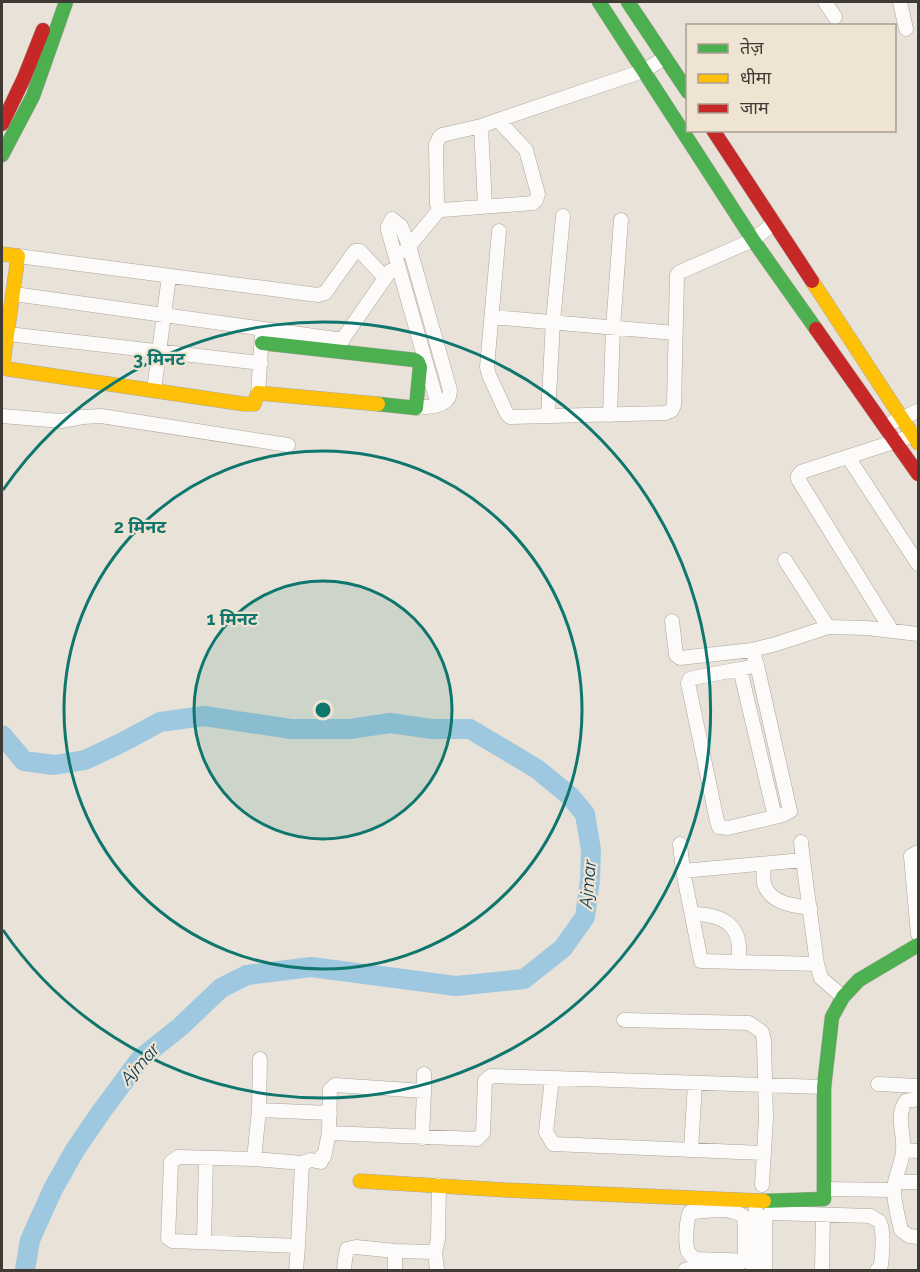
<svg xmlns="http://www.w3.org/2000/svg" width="920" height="1272" font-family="Raleway,'Noto Sans Devanagari',sans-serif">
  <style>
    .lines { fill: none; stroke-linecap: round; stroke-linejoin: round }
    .river { stroke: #9dc8e0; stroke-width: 20 }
    .street-casing { stroke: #aaa59e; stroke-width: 15 }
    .fast-casing { stroke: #aaa59e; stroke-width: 15 }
    .slow-casing { stroke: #aaa59e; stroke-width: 15 }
    .jam-casing { stroke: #aaa59e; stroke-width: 15 }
    .street { stroke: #fcfbf9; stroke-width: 14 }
    .fast { stroke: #4caf50; stroke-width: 14 }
    .slow { stroke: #ffc107; stroke-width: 14 }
    .jam { stroke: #c62828; stroke-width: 14 }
    .ring { fill: none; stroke: #0f766e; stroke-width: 3 }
    .labels { text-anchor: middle; stroke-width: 4.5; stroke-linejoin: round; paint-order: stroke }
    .water-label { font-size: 18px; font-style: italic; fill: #073e59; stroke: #efe3d1 }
    .centre { fill: #0f766e; stroke: #efe3d1; stroke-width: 3 }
    .ring-label { font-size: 18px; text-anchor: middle; font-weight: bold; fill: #0f766e; stroke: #efe3d1; stroke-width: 4.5; stroke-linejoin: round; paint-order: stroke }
  </style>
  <rect width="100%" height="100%" fill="#e8e2d8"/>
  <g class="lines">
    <path class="river" d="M2,735l22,26 30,4 31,-5 38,-18 37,-20 44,-6 87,13h59l40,-6 42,6h38l67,40 33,27 15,18 6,36 -1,30 -5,37 -22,31 -39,31 -68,7 -145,-19 -64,8 -26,13 -41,39 -39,31 -40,54 -26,38 -22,39 -23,51 -5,30"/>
    <defs>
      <path id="street" d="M825,2l10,15
        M900,2l6,27
        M498,120l28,30 12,44 -2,6 -3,3 -91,7 -2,-1 -3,-5 -1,-59 3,-7 3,-3 39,-9 17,-6 145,-49 22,-13
        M481,126l4,80
        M499,231l-12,136 2,8 18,39 3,3 156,-4 6,-3 2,-5 3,-130 3,-3 73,-32 21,-17
        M405,251l35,-42
        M18,256l300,39 7,-2 30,-42h5l25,27
        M14,294l329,46
        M492,317l183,16
        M8,334l253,29
        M338,346l52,-75
        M154,390l15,-114
        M258,393l4,-58
        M416,408c14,-2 34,0 34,-18l-41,-144 -8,-20 -9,-7 -4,8v3l50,175
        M610,415l3,-87 8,-108
        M2,416l59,5 22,-4 18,-1 187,29
        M548,416l5,-94 10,-106
        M893,422l25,-11
        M848,457l70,107
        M785,560l43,67
        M672,621l4,34 4,3 72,-8 24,-6 52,-17 39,1 51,6
        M892,631l-94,-152v-3l3,-4 117,-38
        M749,667l-9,2 35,148
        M740,669l-47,9 -3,1 -2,4 29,138 2,6 9,1 55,-13 7,-4 -33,-146 -5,-15
        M801,842l2,18
        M680,844l3,27
        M918,852l-7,4 7,78
        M763,864c1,6 0,14 1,20 7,20 28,21 46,24
        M692,914c33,0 52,13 46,48
        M817,964l-14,-104 -120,11 18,90 116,3 4,14 22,19
        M624,1020l125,3 13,9 2,9 2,77 -4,67
        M260,1059l-1,51 71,3
        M424,1074v17l-89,-6 -5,5 -1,43 148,6 6,-6 2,-52 6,-5 333,11
        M552,1078l-6,54 7,12 210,9
        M878,1084l40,2
        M918,1099l-12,2c-11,16 -1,32 -3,50 -1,14 -10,28 -9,42 1,12 4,25 7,37l8,6 9,1
        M259,1110l-5,49 -76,-2 -7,5 -3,76 4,3 126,5 -2,24
        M422,1138l2,-47
        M691,1150l4,-67
        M904,1150l14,1
        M254,1159l48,4
        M895,1182h23
        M824,1189l70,1
        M204,1242l2,-84
        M298,1246l4,-83 9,-3 10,2 1,-6 2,1 5,-24
        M435,1252l2,18
        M745,1261v-37l-2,-8c-14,-10 -38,-4 -53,-4 -4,8 -5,31 -2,40 2,3 4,4 7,7l58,2
        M344,1270l1,-10 2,-11 9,-2 39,4 40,1 3,-13 1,-54
        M395,1270v-19
        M685,1270c12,-5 40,-5 53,0
        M753,1270l3,-69
        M765,1270v-52l5,-5h4l97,3c2,2 6,4 8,5 6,8 3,39 1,49h-3
        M822,1270l1,-55"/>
      <path id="fast" d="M599,2l154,238 63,89
        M628,2l60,90
        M2,155l31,-59 33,-94
        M262,343l153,17 3,2 2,5 -4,41 -38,-4
        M764,1201l60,-2v-112l8,-70 11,-20 16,-17 59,-35"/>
      <path id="slow" d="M2,254l16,2 -15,108 5,5 236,35h10l4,-11 120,11
        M812,281l106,162
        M360,1181l145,9 259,11"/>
      <path id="jam" d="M2,124l22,-46 19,-48
        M713,130l99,151
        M816,329l102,145"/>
    </defs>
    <use href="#street" class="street-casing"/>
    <use href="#fast" class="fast-casing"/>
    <use href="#slow" class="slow-casing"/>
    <use href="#jam" class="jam-casing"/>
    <use href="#street" class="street"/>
    <use href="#fast" class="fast"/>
    <use href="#slow" class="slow"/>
    <use href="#jam" class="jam"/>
  </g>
  <circle cx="323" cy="710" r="129" fill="#0f766e" fill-opacity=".12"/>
  <g class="ring">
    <circle cx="323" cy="710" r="129"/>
    <circle cx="323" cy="710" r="259"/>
    <path d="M3 490A388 388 0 1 1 3 930"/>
  </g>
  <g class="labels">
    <g class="water-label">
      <text transform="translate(588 884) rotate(-85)" y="6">Ajmar</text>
      <text transform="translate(140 1064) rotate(-48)" y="6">Ajmar</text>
    </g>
  </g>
  <circle cx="323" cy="710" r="9" class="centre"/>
  <g class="ring-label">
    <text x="159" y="365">3 मिनट</text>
    <text x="140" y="533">2 मिनट</text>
    <text x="232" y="625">1 मिनट</text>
  </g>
  <rect width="920" height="1272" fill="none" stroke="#3f3a33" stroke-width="6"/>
  <rect x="686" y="24" width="210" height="108" fill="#efe3d1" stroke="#a99f92" stroke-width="1.5"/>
  <rect x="698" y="44" width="30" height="9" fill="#4caf50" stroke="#a99f92" stroke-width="1.5"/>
  <text x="740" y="54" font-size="18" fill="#3f3a33">तेज़</text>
  <rect x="698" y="74" width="30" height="9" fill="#ffc107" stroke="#a99f92" stroke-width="1.5"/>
  <text x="740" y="84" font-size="18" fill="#3f3a33">धीमा</text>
  <rect x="698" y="104" width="30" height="9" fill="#c62828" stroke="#a99f92" stroke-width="1.5"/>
  <text x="740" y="114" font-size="18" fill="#3f3a33">जाम</text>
</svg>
